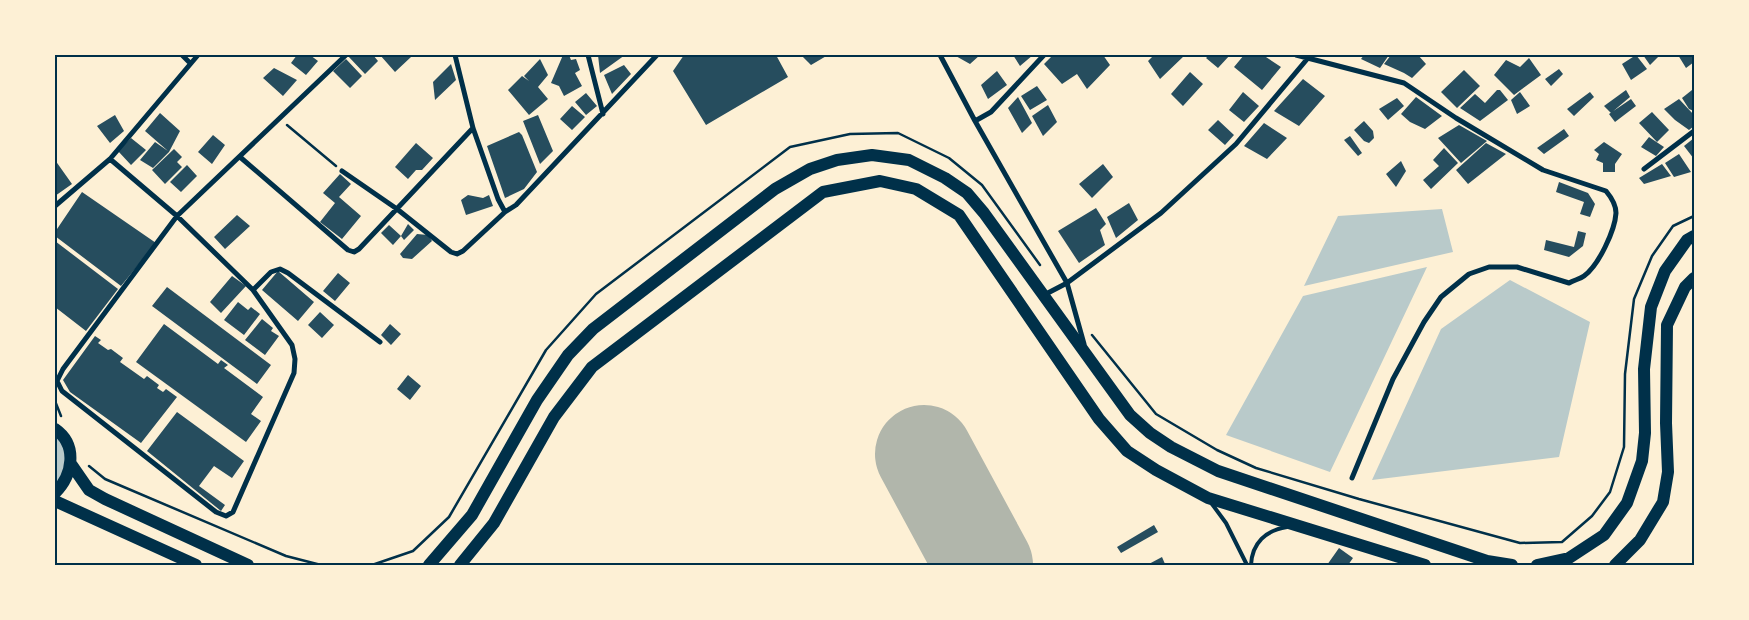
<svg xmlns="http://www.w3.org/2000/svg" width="1749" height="620" font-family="Commissioner,sans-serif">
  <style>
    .green { fill: #b9caca }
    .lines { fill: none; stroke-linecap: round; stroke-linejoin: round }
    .runway { stroke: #b1b6ab; stroke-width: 98 }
    .building { fill: #264d5e }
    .path { stroke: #003049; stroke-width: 2.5 }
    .service { stroke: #003049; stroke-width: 4 }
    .minor { stroke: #003049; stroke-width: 5 }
    .primary { stroke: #003049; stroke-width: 12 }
    .neatline { fill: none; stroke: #003049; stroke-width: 2 }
  </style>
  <rect width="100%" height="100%" fill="#fdf0d5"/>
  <path class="green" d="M1442,209l11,43 -149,34 34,-70z
    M1427,267l-97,205 -104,-37 77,-139z
    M1510,280l80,42 -31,135 -187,23 69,-151z
    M55,431l3,2 11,31 -14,27z"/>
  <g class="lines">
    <path class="runway" d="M924,454l60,111"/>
  </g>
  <path class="building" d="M297,55h13l8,6 -12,14 -15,-12z
    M349,55h24l5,6 -13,13 -17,-18z
    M380,55h30l1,2 -16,15z
    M563,55h6l2,5 5,-1 4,11 -5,3 7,13 -18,10 -5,-10 -8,-3z
    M598,55h27l-25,18z
    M684,55h92l12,22 -82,48 -33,-54z
    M801,55h27l-17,10z
    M954,55h26l-10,9z
    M1013,55h20l-13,11z
    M1053,55h50l7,10 -23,24 -10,-15 -15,10 -18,-20z
    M1154,55h31l-25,24 -12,-18z
    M1209,55h21l-12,13 -12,-10z
    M1244,55h19l18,12 -19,23 -28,-23z
    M1364,55h25l-9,13 -19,-9z
    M1391,55h27l8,9 -14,14 -8,-5 -20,-9z
    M1636,55l11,14 -16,11 -9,-16z
    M1643,55h17l-10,10z
    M1678,55h16v7l-8,6z
    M1529,58l12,17 -27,20 -20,-20 12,-15 14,7z
    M346,59l16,17 -12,12 -17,-17z
    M540,59l8,16 -10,12 10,12 -19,16 -21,-25 14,-14 7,5 -5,-5z
    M451,64l5,16 -21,20 -2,-18z
    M624,65l7,9 -19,20 -8,-19z
    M274,68l23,12 -14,16 -20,-18z
    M1559,69l4,5 -12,12 -6,-7z
    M1464,70l16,16 -23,22 -16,-16z
    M997,71l10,14 -19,14 -7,-14z
    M1190,72l13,12 -20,22 -12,-12z
    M1303,79l22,17 -26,30 -25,-15z
    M1037,86l10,14 -17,10 -9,-14z
    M1497,90h3l8,10 -28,21 -20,-13 15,-14 10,9z
    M1626,90l4,7 -19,16 -7,-7z
    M1692,90l2,2v19l-5,-2 -7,-11z
    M1243,92l16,14 -15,16 -15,-12z
    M1520,92l10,14 -13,8 -6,-14z
    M1590,92l4,5 -20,19 -7,-7z
    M586,93l11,13 -11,9 -11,-13z
    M1018,97l14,26 -10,10 -14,-25z
    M1416,97l26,19 -17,13 -15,-7 -9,-8z
    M1397,98l7,8 -16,14 -9,-11z
    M1631,99l5,7 -21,16 -6,-8z
    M1679,99l15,16v11l-5,4 -14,-10 -11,-11z
    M1048,105l9,17 -14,14 -11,-20z
    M572,106l13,11 -13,13 -12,-11z
    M1652,112l17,18 -12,12 -18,-19z
    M160,113l20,18 -11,21 -16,16 -13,-8 15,-18 13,9 -23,-20z
    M115,115l9,16 -14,12 -13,-17z
    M538,115l15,36 -13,13 -17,-43z
    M1218,120l16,15 -9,10 -17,-15z
    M1364,121l9,10 1,7 -5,5 -5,-2 -10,-11z
    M1264,123l23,15 -20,21 -23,-13z
    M1459,125l28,16 -26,22 -23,-25z
    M1564,129l5,7 -25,18 -7,-6z
    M519,132l3,3 15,37 -13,17 -19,9 -18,-52z
    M213,135l12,10 -13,19 -14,-12z
    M1350,136l12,17 -4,3 -14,-16z
    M1649,137l15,10 -8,9 -15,-9z
    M131,138l15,12 -15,15 -13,-14z
    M1694,138v21l-10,-13z
    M1604,142l18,12 -7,10v8h-12v-9l-7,-3 3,-6 -5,-4z
    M416,143l17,15 -11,12h-6l-8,9 -13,-12z
    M1486,143l20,11 -38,30 -12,-14z
    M1444,148l14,15 -27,26 -8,-9 16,-14 -6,-6z
    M174,149l8,8 -5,5 5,5 -17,17 -13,-14z
    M1679,154l12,18 -17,5 -9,-14z
    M55,160l17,24 -17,12z
    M1401,161l5,10 -10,16 -10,-13z
    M1103,164l10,13 -21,21 -13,-14z
    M1662,164l9,12 -27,8 -5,-6z
    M187,165l10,11 -16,16 -11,-10z
    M340,174l11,10 -12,13 22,19 -19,23 -22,-17 15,-19 -12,-10z
    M1559,182l29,11 7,11 -5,13 -10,-3 4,-12 -28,-10z
    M82,192l74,51 -35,43 -66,-50v-4z
    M468,195l15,3 6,-3 4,11 -27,9 -5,-15z
    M1129,203l9,17 -22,18 -9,-21z
    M1096,208l10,16 -6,6 5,15 -26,18 -21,-32z
    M237,215l13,11 -25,23 -11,-12z
    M408,224l6,6 -10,10 -3,-4z
    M389,225l12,11 -8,9 -12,-12z
    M1578,231l8,2 -3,13 -14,11 -25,-7 2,-10 28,7z
    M417,234l11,1 4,6 -20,18 -9,-1 -3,-4z
    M55,241l63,48 -32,42 -31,-24z
    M278,271l36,31 -16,19 -36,-31z
    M338,273l12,10 -15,18 -12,-10z
    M232,276l14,10 -25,27 -11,-11z
    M167,287l104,78 -14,19 -105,-78z
    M238,302l10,8 3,-3 9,7 -16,21 -20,-15z
    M320,312l14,13 -12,13 -14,-13z
    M262,319l11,9 -2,3 8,5 -14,19 -20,-15z
    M164,324l54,40 3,-4 7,5 -4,3 39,29 -12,17 10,7 -15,21 -110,-80z
    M390,324l11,10 -10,11 -10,-10z
    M95,336l6,4 -3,3 10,7 3,-1 12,9 -3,4 24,17 3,-3 12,9 -2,3 6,4 3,-3 11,8 -36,46 -71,-51 -7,-12z
    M408,375l13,11 -11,14 -13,-11z
    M177,412l67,49 -12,17 -18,-12 -15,20 26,19 -4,6 -74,-60z
    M1154,525l4,7 -37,21 -4,-6z
    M1339,548l14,10 -5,7h-21z
    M1162,557l3,7 -18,1z"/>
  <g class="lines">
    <path class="path" d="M287,125l49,41
      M1092,335l64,79 61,36 39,18 103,31 161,44 42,-1 30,-26 18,-24 14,-45 1,-73 9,-75 18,-43 21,-30 21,-10
      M55,401l6,15
      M89,466l16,13 181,77 35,9
      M372,565l41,-14 36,-34 97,-167 50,-56 194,-147 60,-13 48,-1 51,25 33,27 58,80"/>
    <path class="service" d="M1212,504l14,19 21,42
      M1251,565c1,-22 15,-35 36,-38"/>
    <path class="minor" d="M182,55l8,8
      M455,55l18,73 25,71 7,13
      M588,55l15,59
      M940,55l35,66 92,162 17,61
      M1296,55l108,28 52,35 87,52 63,21c5,6 10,14 10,22 -1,17 -17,52 -32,63 -4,3 -10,4 -15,7l-52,-16h-28l-20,7 -28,23 -17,25 -31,57 -41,99
      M975,121l16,-9 53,-57
      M240,157l108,93 6,2 5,-3 114,-121
      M110,159l67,57 76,74 39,55 3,14 -1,14 -61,139 -7,4 -10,-4 -154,-121 -5,-10 6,-12 114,-153 169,-161
      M1644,169l50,-38
      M342,171l55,38 54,43 6,2 6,-3 42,-39 11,-7 141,-150
      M55,206l55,-47 88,-104
      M253,290l18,-18 9,-3 8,4 92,69
      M1044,295l23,-12 94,-70 75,-69 72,-86"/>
    <path class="primary" d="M55,429c23,16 18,46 0,64
      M71,464l18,26 16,9 143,66
      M55,501l141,64
      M429,565l43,-50 65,-115 31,-45 25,-26 182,-140 35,-20 27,-9 35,-5 37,5 36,18 22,15 17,20 146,202 20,18 21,14 47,24 269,90 25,4
      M460,565l34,-42 60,-106 38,-50 231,-175 57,-11 36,8 43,26 140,204 28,32 29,19 52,28 217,67
      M1537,565l32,-7 35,-23 23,-32 15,-42 3,-28 -1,-64 7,-62 14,-36 22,-31 7,-4
      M1615,565l25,-25 23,-38 5,-30 -2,-49 1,-98 18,-38 9,-9"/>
  </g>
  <rect width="1749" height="620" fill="none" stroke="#fdf0d5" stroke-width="112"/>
  <rect x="56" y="56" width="1637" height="508" class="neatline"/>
</svg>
